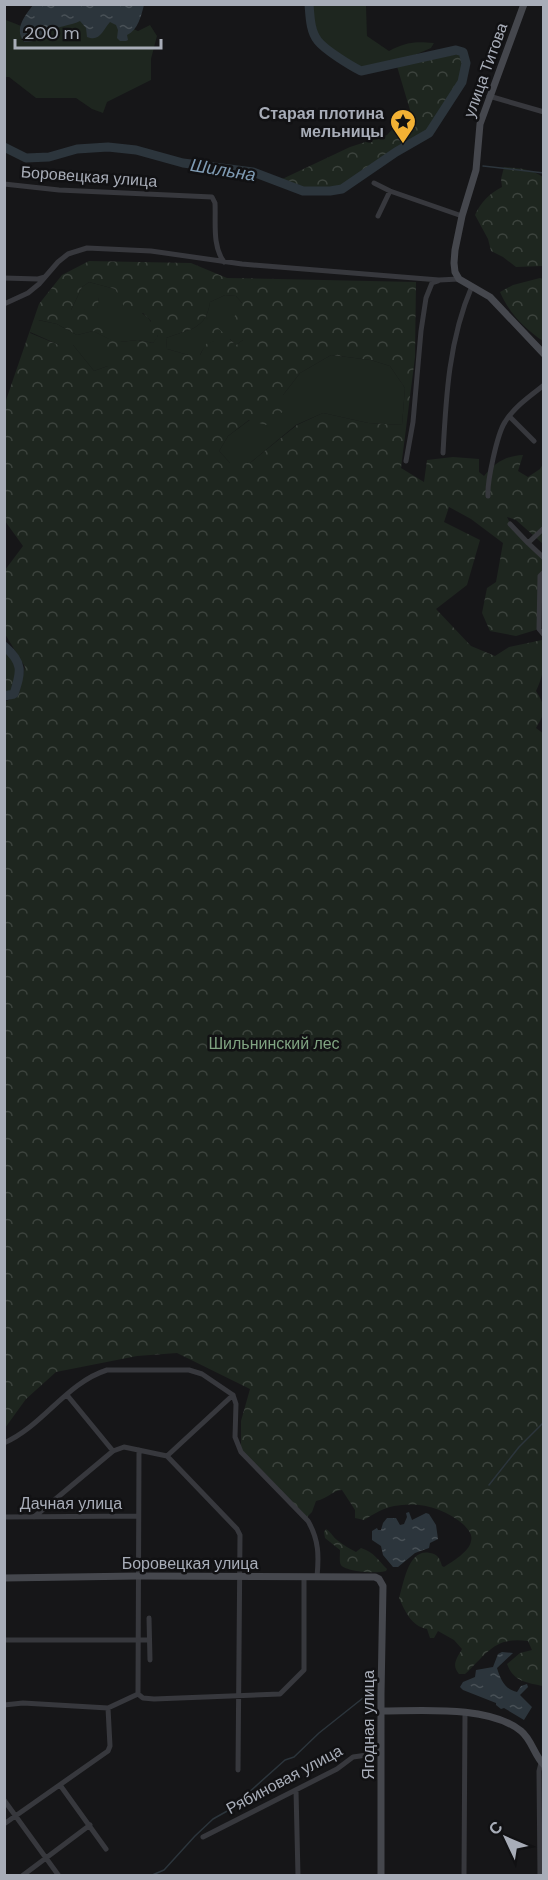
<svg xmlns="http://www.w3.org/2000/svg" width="548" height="1880" font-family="'DM Sans',sans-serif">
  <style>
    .grass { fill: #1e261f }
    .forest { fill: url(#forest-crowns); fill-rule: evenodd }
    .water { fill: url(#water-ripples) }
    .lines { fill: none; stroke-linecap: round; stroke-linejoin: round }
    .stream { stroke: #2c353c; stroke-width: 1.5 }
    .river { stroke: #2c353c; stroke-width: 9 }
    .street { stroke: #37383d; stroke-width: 5 }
    .secondary { stroke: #45474d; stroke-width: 7 }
    .labels { text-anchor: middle; stroke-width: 5; stroke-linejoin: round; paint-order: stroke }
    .street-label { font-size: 16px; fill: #a8adb8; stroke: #111113 }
    .poi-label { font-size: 16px; font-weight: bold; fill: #a8adb8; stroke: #111113; text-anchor: end }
    .park-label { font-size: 16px; fill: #7fa381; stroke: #111113 }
    .water-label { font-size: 18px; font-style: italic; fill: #7f9bb3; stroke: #111113 }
  </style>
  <defs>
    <pattern id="forest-crowns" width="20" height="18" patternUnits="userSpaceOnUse" patternTransform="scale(1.5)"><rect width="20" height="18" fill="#1e261f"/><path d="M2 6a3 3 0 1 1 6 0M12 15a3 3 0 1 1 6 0" fill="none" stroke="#3c433d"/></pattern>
    <pattern id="water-ripples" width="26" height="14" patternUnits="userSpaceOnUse" patternTransform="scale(1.5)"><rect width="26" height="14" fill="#2c353c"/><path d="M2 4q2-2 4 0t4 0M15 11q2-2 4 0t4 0" fill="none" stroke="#485056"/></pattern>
  </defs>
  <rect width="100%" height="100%" fill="#161618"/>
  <path class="grass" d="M306,5h60l1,31 22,15c16,-9 27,-10 45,-8l-3,5 -35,15 -3,5 -41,-1 -31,-19 -15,-31z
    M72,18l42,2 24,11 12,-6 7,11 -6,23v21l-44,22 -4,11 -11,-4 -16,-11h-40l-27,-21h-4l1,-57 28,11z
    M89,282l26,7c9,16 22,18 34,30 4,5 6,12 9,18l-5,6 -15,-3 -18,2 -25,-24 4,-21 -15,13h-13l11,-23z
    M225,295l11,1 6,7 1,37 -7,5 -6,-6c-16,2 -22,1 -30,16h-12l-21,-6 -1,-11c23,-9 40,-8 44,-36z
    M38,320l19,4 20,11 16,-4 19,9 -4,26 -14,5 -21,-26h-14l-29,-13z
    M331,355l40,5 19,6 15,22 -3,37 -34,-2 -45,-10 -27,12 -46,38h-20l-11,-12 9,-15 55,-41 17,-22z"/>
  <path class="forest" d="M456,50l7,2 3,11 -4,19 -33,51 -33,19 -54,37 -12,2h-27l-25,-10 72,-34 37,-12 23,-25 -14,-47z
    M504,167c15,1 27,2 39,10v89l-27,1 -13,-10 -12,-6 -3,-12 -13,-24c5,-12 15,-22 27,-28l-1,-8z
    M89,261l102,2 36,15 189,4 -1,75 -14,111 23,14 3,-22 26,-3 26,2v13l5,4c11,-13 21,-20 39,-21l-5,16 10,6 12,-8 3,-5v80l-27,-24 -9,-3 4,8 32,33v14l-3,4 -1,53 -23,7 -26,-5 -8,-18 5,-25 9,-6 7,-39 -32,-24 -22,-12 -5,15 36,18 -13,45 -31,24 35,37 24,10 14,-9 33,-7c3,20 3,32 -6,51 10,16 10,21 0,37l8,6 -1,952c-17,-4 -29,-4 -36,-22l13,-11 12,-3 -4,-9c-34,-5 -41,13 -63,33h-6c-8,-9 -2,-16 3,-25l-8,-9 -16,-9 -4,7h-4l-3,-9c-16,-3 -22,-18 -28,-31 5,-15 9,-50 31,-45 8,1 10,6 12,13l2,1c8,-5 26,-16 27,-26 2,-7 -3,-11 -7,-16 -19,-17 -45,-24 -70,-19 -11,2 -20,8 -30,14l-9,-2v-8l-13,-20c-9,0 -13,8 -26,11l-4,11 -5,5 -66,-66v-30l9,-32 -73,-36 -40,3 -81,16 -30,27 -21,29 -1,-726 14,-6 7,-29 -20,-33v-64l18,-24 -18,-25 -1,-115 35,-102 23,-29zM89,282l26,7c6,11 9,20 18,28l10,-4 8,8 -3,9 10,6 -5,7 -15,-3 -18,2 -1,-20 -23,-4 3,-21 -11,-3 -4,16h-13l11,-23zM225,295l11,1 6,7 -9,16 10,21 -7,5 -22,-21 -6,7 6,10 -8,3 -6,11h-12l-21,-6 -1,-11c23,-9 40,-8 44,-36zM39,320l18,4 20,11 16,-4 18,9 -8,10 5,16 -14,5 -21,-26h-14l-29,-12zM331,355l40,5 19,6 15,22 -3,37 -34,-2 -45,-10 -26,12 -47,38h-20l-11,-12 9,-15 21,-16 17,5 19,-15 -2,-15 17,-22z
    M540,278l3,1v62c-19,-13 -34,-28 -43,-49l13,-7z
    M5,646c19,17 16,26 9,48l-9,2z
    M326,1529c5,3 7,8 11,11 6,5 13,9 19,12l5,-4c13,4 17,12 26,21l-1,2c-8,3 -40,1 -45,-6 -2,-3 -1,-10 -1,-15l-15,-12 -1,-6z"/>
  <path class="water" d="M33,5v-1l111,1c-3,11 -6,25 -17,30l1,5 -2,1h-6l-3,-3 1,-8 -2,-5 -6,-3c-8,9 -10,20 -23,15l-1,-9 -6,-7c-10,5 -23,5 -34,11 -8,5 -11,11 -22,10 -10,-13 0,-25 9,-37z
    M409,1512l3,8 14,-7 3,1 7,11 2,14 -8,4 -1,5 -14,5 -17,14h-5l-10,-12 -2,-9 -9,-6v-9l5,-3 1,2h3l2,-7 4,-5h9l4,7 4,-1 3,-7 -1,-4z
    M502,1652l11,1 -16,15c3,10 8,22 20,24l4,-6 6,-2 1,3 -8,8 12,12 -8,13 -20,-12 -3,1 -5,-4v-2l-33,-13 -3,-3 3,-5 12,-5 1,-7 17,-3 5,-13z"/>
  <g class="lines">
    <path class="stream" d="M483,166l61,7
      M489,1485l30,-38 25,-25
      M150,1876l14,-6 31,-34 18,-17 16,-9 56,-50 9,-3 25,-24 44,-35"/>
    <path class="river" d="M4,147l22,11 23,-1 28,-8 31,-2 28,3 47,13 70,9 50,19h27l12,-2 54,-37 33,-19 33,-51 4,-19 -3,-11 -7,-2 -95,21c-10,-5 -36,-21 -43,-30 -8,-10 -8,-25 -9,-37
      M4,646c20,17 17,26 10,48l-10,2"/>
    <path class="street" d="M489,96l55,16
      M374,183l16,8 72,25
      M4,184l55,6 153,7 3,6c1,19 -3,43 9,59
      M378,216l12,-25
      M4,278l34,1 7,-2
      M4,304l24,-11 11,-9 19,-22 10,-8 19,-6 64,3 91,13 197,16 20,-1
      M509,416l25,25
      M443,453c3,-57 6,-114 29,-167
      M406,461l7,-39 8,-91 5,-33 6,-15 6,-2
      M488,496c-1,-14 9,-62 17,-74 9,-15 25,-26 39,-37
      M510,524l18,19
      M544,528l-16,15 16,15
      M544,572l-4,4 -1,53 5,6
      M67,1395l46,56
      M4,1443c39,-17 62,-60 103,-73h82l13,4 31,21 3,9 -1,33 6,15 67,69c11,19 11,35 9,56
      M167,1456l66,-61
      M4,1517l134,-1
      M34,1517l79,-66 11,-4 43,9 70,73 3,6 -2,235
      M149,1618l1,42
      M4,1640h145
      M138,1694l1,-244
      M4,1705l19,-2 85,5 30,-14 5,4 11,1 126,-5 24,-24v-93
      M60,1785l46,64
      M296,1790l2,86
      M4,1800l55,76
      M4,1824l104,-73 2,-5 -2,-38
      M203,1837l134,-68 16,-12 28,-4
      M22,1876l68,-51
      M464,1876l1,-164
      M540,1876l-1,-105 2,-8"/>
    <path class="secondary" d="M524,4l-44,120 -4,46 -14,46 -7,34 -1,13 1,9 4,7 31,18 54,57
      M4,1578l134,-2 237,1 4,2 4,7 -2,108v182
      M381,1711c40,0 108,-6 140,20 11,9 13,24 23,34"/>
  </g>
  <defs>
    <symbol id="sight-pin" viewBox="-11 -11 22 30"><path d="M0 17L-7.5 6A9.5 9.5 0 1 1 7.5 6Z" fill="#f2b134" stroke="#111113"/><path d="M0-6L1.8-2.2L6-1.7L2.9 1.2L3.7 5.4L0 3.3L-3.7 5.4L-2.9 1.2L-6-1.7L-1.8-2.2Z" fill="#111"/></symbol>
  </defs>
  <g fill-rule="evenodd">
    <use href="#sight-pin" x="388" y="107" width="30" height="40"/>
  </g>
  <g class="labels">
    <g class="street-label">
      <text transform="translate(485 70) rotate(-70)" y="6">улица Титова</text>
      <text transform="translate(89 176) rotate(4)" y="6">Боровецкая улица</text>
      <text x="71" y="1509">Дачная улица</text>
      <text x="190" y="1569">Боровецкая улица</text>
      <text transform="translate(368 1725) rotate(-90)" y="6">Ягодная улица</text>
      <text transform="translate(284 1779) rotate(-28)" y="6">Рябиновая улица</text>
    </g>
    <g class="poi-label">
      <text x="384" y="119">Старая плотина<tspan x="384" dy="18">мельницы</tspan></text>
    </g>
    <g class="park-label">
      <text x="274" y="1049">Шильнинский лес</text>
    </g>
    <g class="water-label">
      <text transform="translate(223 170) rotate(9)" y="6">Шильна</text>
    </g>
  </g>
  <rect width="548" height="1880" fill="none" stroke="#a8adb8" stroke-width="12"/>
  <g transform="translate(506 1838) rotate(314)" stroke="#111113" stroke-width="4.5" paint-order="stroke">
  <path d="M0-4.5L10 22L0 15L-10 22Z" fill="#a8adb8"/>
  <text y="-9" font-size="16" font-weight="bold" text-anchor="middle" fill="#a8adb8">С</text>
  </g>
  <path d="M15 39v9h146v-9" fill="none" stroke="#a8adb8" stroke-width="3"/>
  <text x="24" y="39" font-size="18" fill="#a8adb8" stroke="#111113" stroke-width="4.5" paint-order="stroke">200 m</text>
</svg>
